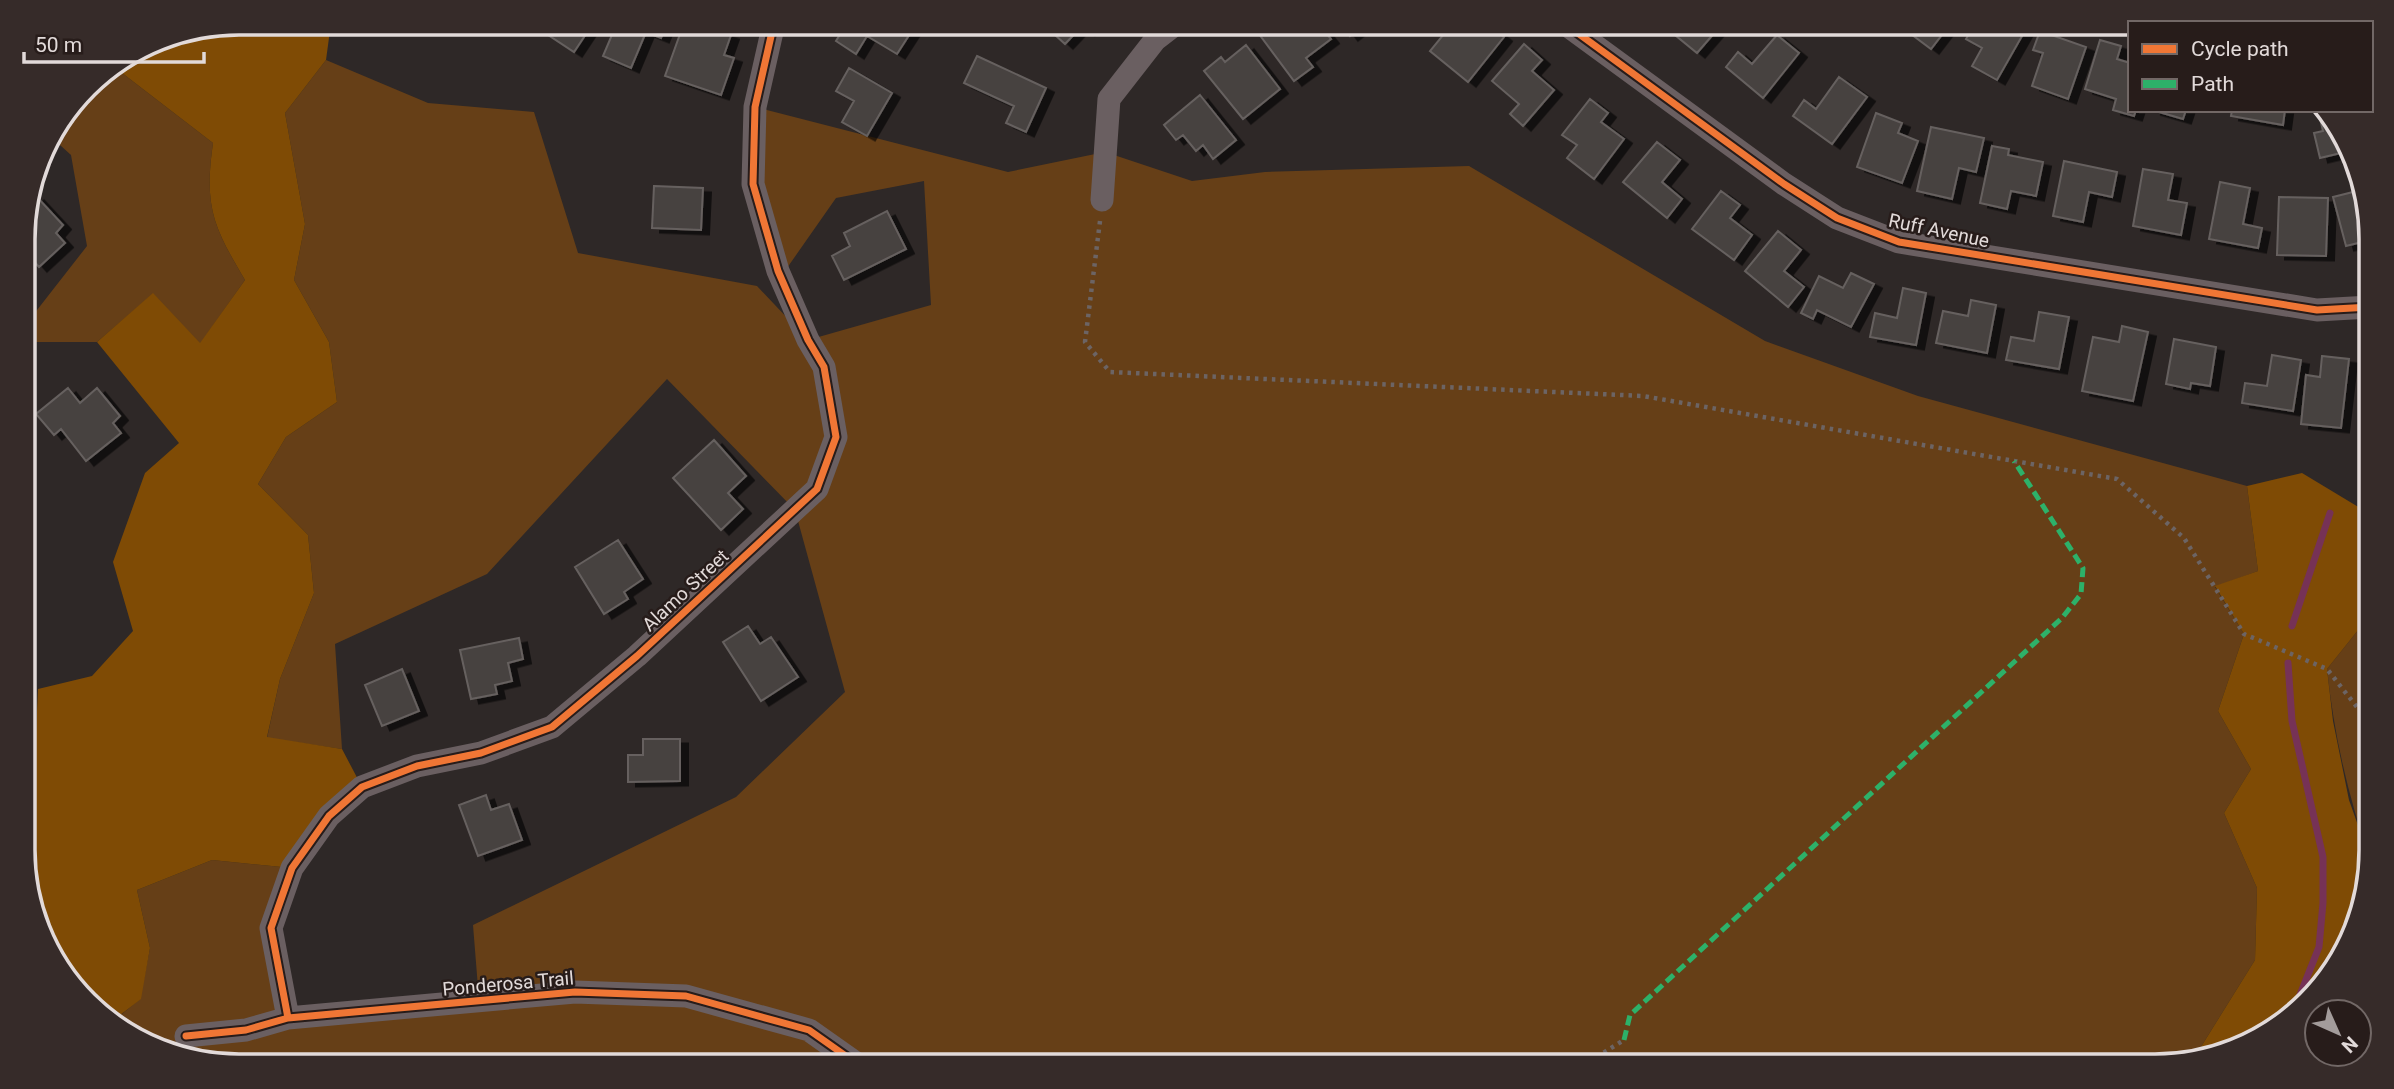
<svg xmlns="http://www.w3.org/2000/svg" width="2394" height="1089" font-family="Roboto,sans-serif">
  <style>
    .green { fill: #663f17 }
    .forest { fill: #7f4b05 }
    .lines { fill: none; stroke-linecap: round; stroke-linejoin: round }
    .stream { stroke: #763256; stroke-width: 7 }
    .building { fill: #474241; stroke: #66615f; stroke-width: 2; filter: url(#shadow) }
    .path { stroke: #6c6464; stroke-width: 4.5; stroke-dasharray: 3.5 5; stroke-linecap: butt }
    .minor { stroke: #6a5f61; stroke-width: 23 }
    .quiet { stroke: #2db169; stroke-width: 5; stroke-dasharray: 10 5; stroke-linecap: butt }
    .cycleway-casing { stroke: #271c1a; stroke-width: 11 }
    .cycleway { stroke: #f07635; stroke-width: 7 }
    .labels { text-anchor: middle; stroke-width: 5; stroke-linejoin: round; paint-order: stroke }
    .street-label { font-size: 19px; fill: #e2dad9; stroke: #271c1a }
    .rim { fill: none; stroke: #e2dad9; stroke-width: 3.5 }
  </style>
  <defs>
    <filter id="shadow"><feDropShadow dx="8" dy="4.5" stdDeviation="0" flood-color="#0009"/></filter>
  </defs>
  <rect width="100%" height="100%" fill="#2e2827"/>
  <path class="green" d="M326,60l102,43 106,9 44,141 179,33 51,54 123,-35 -7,-124 -88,17 -49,70 -34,-84 2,-77 253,65 97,-20 87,29 73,-9 204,-6 296,175 153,55 329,90 11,85 -43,16 29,47 -26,77 33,58 -27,44 33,75 -2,72 -56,90 1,5 -31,11h-1930l-83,-16 -40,-31 24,-20 10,-51 -13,-58 75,-30 80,8 -21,60 17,90 191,-18 -6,-75 263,-128 109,-105 -50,-182 -128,-131 -180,195 -152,70 7,105 -75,-11 13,-59 34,-86 -6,-58 -50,-51 28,-47 51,-35 -8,-60 -35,-62 11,-56 -20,-111z
    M113,66l100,77c-9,64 0,83 32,137l-45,64 -47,-50 -56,48h-74v-14l64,-82 -16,-91 -21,-19 46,-59z
    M2371,614v237l-1,8c-22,-63 -36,-124 -43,-190z"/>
  <path class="forest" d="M239,23h92l-5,37 -41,53 20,111 -11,56 35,62 8,60 -51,35 -28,47 50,51 6,58 -34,86 -13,58 75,12 20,38 -70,81 -80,-8 -75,30 13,58 -9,51 -26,20 -47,-37 -39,-94 9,-199 54,-13 41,-45 -20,-69 32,-89 34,-30 -82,-101 56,-49 47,50 45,-63c-32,-54 -41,-73 -32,-137l-100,-77 44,-27z
    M2302,473l68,41 1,100 -44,55 6,52 16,79 21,59 -15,74 -37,59 -42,38 -76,25 -1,-5 56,-90 2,-72 -33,-75 27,-44 -33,-58 26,-77 -29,-48 43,-15 -11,-85z"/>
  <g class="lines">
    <path class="stream" d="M2292,626l38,-113
      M2288,663l4,58 31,136v46l-4,44 -27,68"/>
  </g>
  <path class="building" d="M530,23h58l4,2 -18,27z
    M617,23h50l-6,15 -15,-6 -15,36 -28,-12z
    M684,23h10l37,12 -7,20 10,3 -13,37 -56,-19z
    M847,23h55l11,6 -16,25 -30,-18 -11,18 -20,-13z
    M1042,23h53l-8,8 -5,-5 -17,18z
    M1265,23h53l13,16 -25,19 7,9 -19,14 -38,-51z
    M1340,23h27l-17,13z
    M1453,23h34l17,14 -36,45 -38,-31z
    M1685,23h38l-26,30 -22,-18z
    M1913,23h38l-20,26 -24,-18z
    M1975,23h39l12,6 -29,51 -25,-14 10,-18 -16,-9z
    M2040,31l46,16 -18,52 -36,-13 11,-33 -10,-3z
    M1777,35l22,18 -36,45 -37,-31 12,-15 14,12z
    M2100,40l21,6 -4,13 13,4v47h6l-2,6 -21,-6 3,-11 -31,-10z
    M1524,44l18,16 -10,11 22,19 -31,36 -13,-12 9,-10 -27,-23z
    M1246,45l34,44 -37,30 -39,-48 17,-14 4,5z
    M977,56l69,32 -20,44 -20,-9 8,-17 -50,-23z
    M849,68l43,25 -25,43 -25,-14 12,-21 -18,-10z
    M1839,77l28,20 -35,47 -39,-28 11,-16 12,9z
    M1200,95l36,45 -23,19 -10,-14 -7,6 -13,-16 -7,5 -12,-15z
    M1590,99l18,14 -7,9 23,17 -30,40 -27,-21 10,-13 -15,-10z
    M2152,110h34l-3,9z
    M2232,110h53l-2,15 -52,-9z
    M2318,110h10l17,42 -25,6 -6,-25 9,-2z
    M1876,113l26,10 -4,10 20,8 -16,42 -45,-16z
    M1931,127l53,11 -8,34 -17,-4 -7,31 -35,-8z
    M1657,142l23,18 -18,22 20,17 -15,19 -44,-36z
    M1992,146l17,3 -1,6 35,7 -7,34 -25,-5 -4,18 -27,-6z
    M2064,161l53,11 -5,25 -23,-5 -6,30 -30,-6z
    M2143,169l30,5 -5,26 19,3 -6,32 -48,-9z
    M2220,182l30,6 -7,36 19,4 -4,20 -49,-9z
    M654,186l49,2 -2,42 -49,-2z
    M2361,190l8,21 1,29 -24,6 -13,-49z
    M1721,191l19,14 -10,13 22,17 -18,25 -42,-31z
    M36,196l27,29 -7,8 9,10 -26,24 -7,-8 -8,7 -1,-42 6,-21z
    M2279,197l49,1 -2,58 -49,-1z
    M887,211l19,38 -62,31 -12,-24 18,-10 -6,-13z
    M1778,231l23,19 -17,21 20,16 -16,20 -43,-36z
    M1851,273l23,11 -23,43 -34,-17 -4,9 -12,-6 18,-37 24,12z
    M1903,288l23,5 -10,52 -46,-8 5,-24 22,5z
    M1971,300l25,5 -9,48 -51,-10 7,-32 25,5z
    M2039,312l30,5 -10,52 -53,-9 5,-23 23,4z
    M2122,326l26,6 -15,69 -51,-10 11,-54 26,5z
    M2174,339l42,8 -6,39 -19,-3 -1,6 -24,-5z
    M2272,355l29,5 -8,51 -51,-8 3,-20 22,3z
    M2322,356l27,3 -8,69 -40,-4 5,-49 14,2z
    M68,388l12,15 17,-15 23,28 -7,7 8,10 -35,28 -25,-32 -7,6 -18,-21z
    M714,440l32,36 -18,17 15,16 -22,21 -48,-52z
    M618,540l25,39 -19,13 4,7 -24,15 -29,-47z
    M748,626l12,18 11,-7 27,40 -37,24 -38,-59z
    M519,638l4,21 -15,4 4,18 -17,4 2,9 -26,5 -11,-49z
    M402,669l17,42 -37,15 -17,-41z
    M643,739h37v42l-52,1v-27h15z
    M486,795l5,15 18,-6 13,36 -44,16 -19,-51z"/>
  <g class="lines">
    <path class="path" d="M1100,221l-15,121 25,30 533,24 474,83 67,59 60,96 83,35 44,56
      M1582,1066l42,-26"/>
    <path class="minor" d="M1564,23l220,161 53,34 62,24 418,68 53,-3
      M1102,200l7,-101 46,-59 22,-17
      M288,1018l-17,-90 21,-60 37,-52 33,-29 55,-21 64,-13 71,-26 85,-71 180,-167 19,-52 -12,-70 -16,-27 -30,-69 -25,-87 2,-77 19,-84
      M186,1036l60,-6 42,-12 287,-26 111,4 123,34 51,36"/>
    <path class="quiet" d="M1624,1040l6,-25 432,-397 19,-24 2,-26 -69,-107"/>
    <defs>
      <path id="cycleway" d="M1564,23l220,161 53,34 62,24 418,68 53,-3
        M288,1018l-17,-90 21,-60 37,-52 33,-29 55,-21 64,-13 71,-26 85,-71 180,-167 19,-52 -12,-70 -16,-27 -30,-69 -25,-87 2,-77 19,-84
        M186,1036l60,-6 42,-12 287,-26 111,4 123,34 51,36"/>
    </defs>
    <use href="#cycleway" class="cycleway-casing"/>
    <use href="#cycleway" class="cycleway"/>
  </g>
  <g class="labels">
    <g class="street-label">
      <text transform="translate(1939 230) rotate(12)" y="7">Ruff Avenue</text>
      <text transform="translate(685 590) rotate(-43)" y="7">Alamo Street</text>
      <text transform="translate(508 983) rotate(-5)" y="7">Ponderosa Trail</text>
    </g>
  </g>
  <path d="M0 0H2394V1089H0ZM239 35H2155A204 204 0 0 1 2359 239V850A204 204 0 0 1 2155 1054H239A204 204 0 0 1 35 850V239A204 204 0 0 1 239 35Z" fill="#362b29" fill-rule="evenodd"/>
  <path class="rim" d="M239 35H2155A204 204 0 0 1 2359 239V850A204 204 0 0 1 2155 1054H239A204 204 0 0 1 35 850V239A204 204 0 0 1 239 35Z"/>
  <rect x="2128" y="21" width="245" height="91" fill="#271c1a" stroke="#726866" stroke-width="2"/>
  <rect x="2142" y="44" width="35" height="10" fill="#f07635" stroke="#726866" stroke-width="2"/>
  <text x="2191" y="56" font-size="21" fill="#e2dad9">Cycle path</text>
  <rect x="2142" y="79" width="35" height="10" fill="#2db169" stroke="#726866" stroke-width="2"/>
  <text x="2191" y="91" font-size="21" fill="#e2dad9">Path</text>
  <g transform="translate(2338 1033) rotate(135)"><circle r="33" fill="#271c1a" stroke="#726866" stroke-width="2"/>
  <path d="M0-5L12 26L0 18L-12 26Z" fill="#a39c9b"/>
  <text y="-10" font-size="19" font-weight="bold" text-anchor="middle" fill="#e2dad9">N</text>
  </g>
  <path d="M24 52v10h180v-10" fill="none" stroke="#e2dad9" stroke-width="3.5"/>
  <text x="35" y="52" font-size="21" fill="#e2dad9" stroke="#271c1a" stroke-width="5" paint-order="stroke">50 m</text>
</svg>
